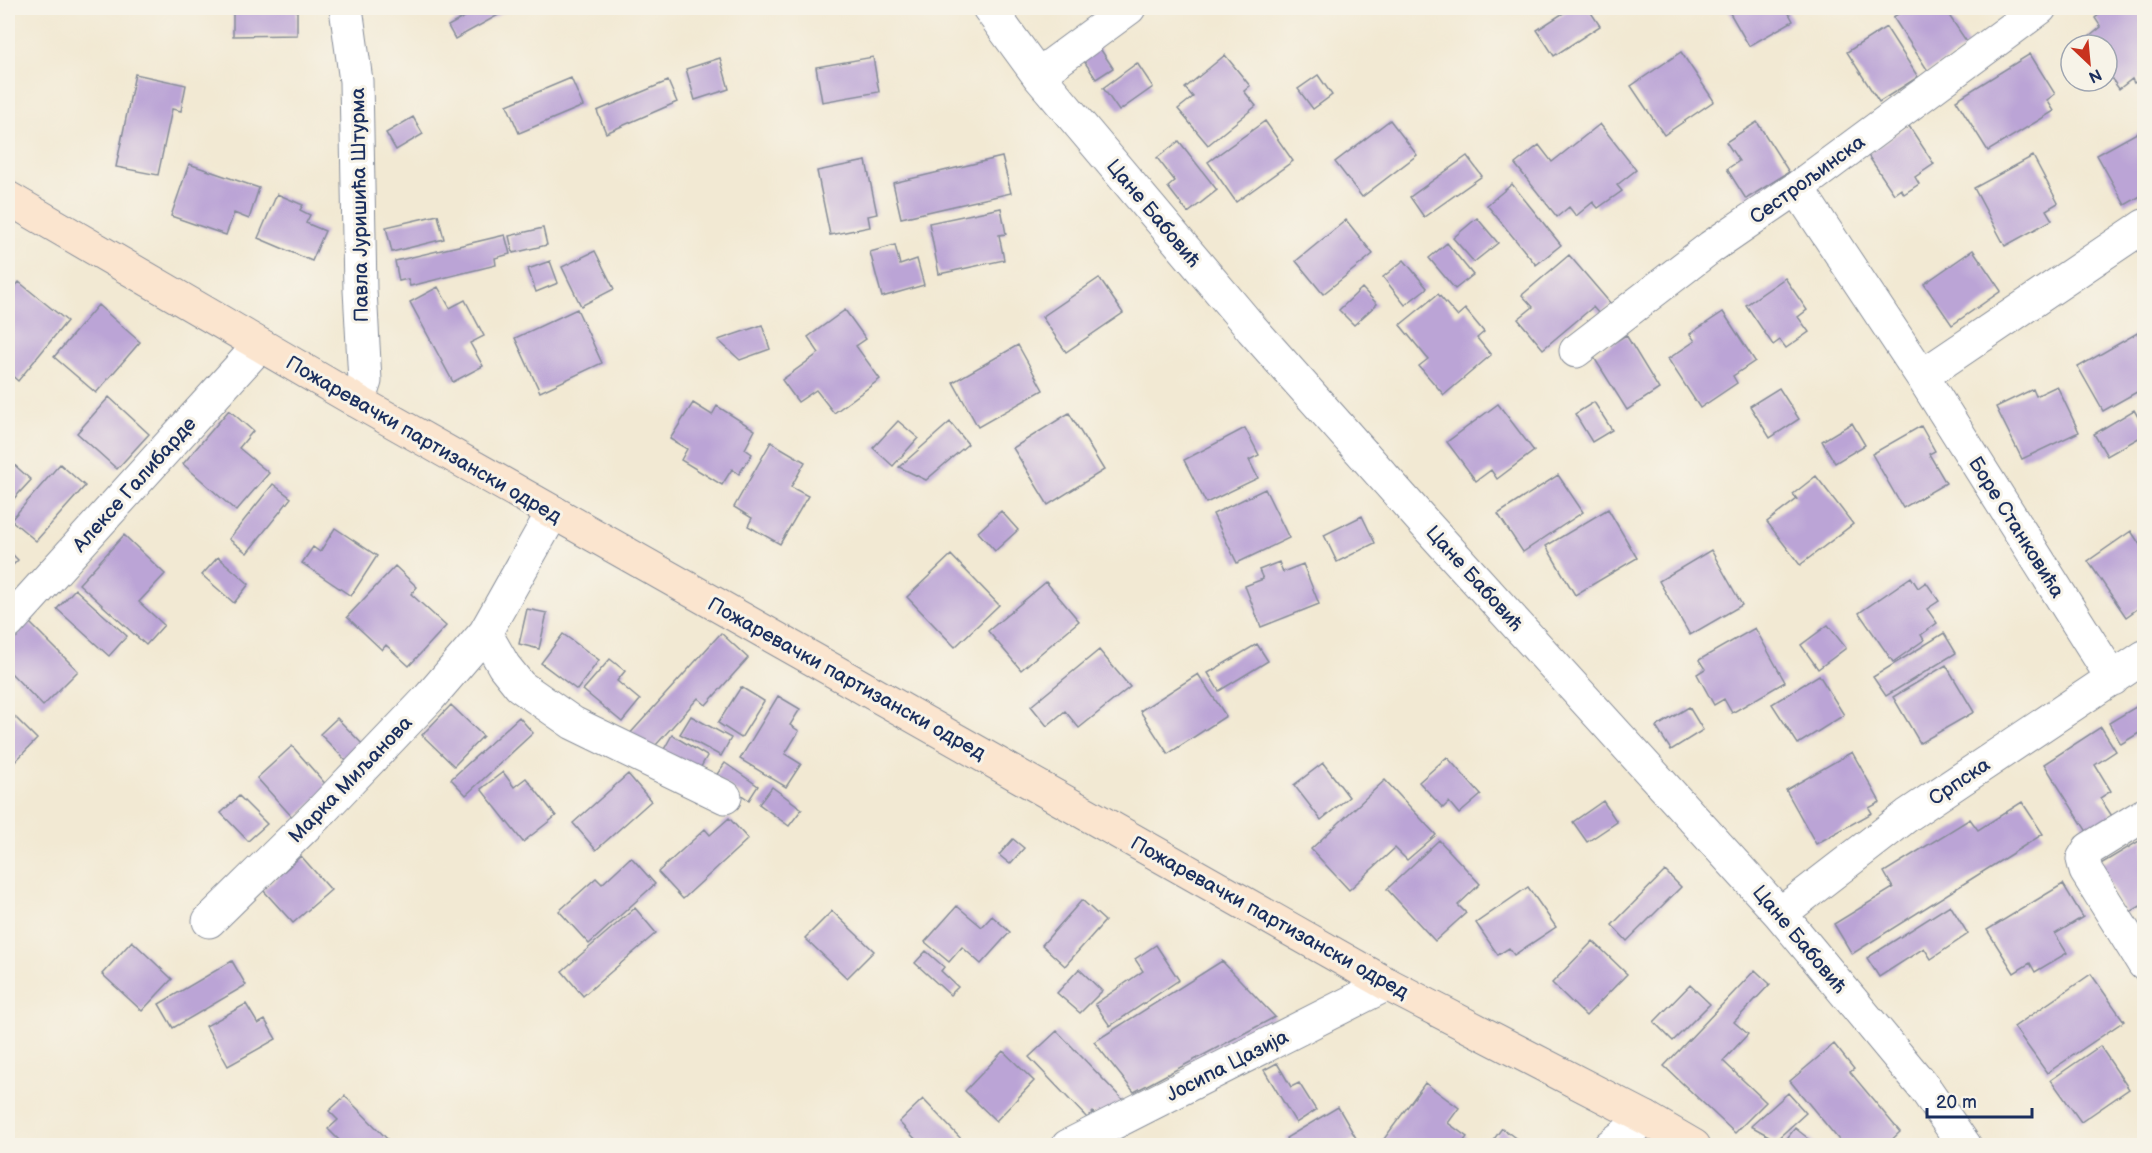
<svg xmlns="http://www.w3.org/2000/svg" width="2152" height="1153" font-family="'Balsamiq Sans',sans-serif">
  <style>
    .building { fill: #bba4d6 }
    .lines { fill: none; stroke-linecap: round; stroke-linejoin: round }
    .street-casing { stroke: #868c98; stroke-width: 35 }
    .secondary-casing { stroke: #868c98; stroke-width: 35 }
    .street { stroke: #fff; stroke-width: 33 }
    .secondary { stroke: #fbe5cf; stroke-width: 33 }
    .labels { text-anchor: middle; stroke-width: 6; stroke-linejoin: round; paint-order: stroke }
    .street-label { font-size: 20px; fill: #1b2f5e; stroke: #f7f3e8 }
  </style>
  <rect width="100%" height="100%" fill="#f7f3e8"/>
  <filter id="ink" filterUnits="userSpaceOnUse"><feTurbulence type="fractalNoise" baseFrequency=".0167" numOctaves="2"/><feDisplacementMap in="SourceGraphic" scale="12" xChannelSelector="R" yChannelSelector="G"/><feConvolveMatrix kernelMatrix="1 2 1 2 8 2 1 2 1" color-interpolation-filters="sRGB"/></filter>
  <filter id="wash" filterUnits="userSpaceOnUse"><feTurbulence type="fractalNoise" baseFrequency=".008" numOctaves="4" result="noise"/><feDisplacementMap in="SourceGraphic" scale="24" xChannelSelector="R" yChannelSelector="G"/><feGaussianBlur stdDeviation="1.35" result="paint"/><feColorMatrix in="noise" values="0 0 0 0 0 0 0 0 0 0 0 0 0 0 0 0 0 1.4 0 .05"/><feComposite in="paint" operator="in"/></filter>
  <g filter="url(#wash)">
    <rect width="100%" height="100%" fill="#f2e9d3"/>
    <g id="blocks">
      <path class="building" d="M233,8h64v27l-64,1z
        M481,8h30l-56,31 -7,-13z
        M1571,8h17l12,18 -46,30 -17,-26z
        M1727,8h59l7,13 -44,25z
        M1908,8h36l25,37 -41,26 -35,-54z
        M2108,8h36v67l-10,8 -2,-4 -13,10 -12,-17v-27h-20l-3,-4 17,-14 -6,-9z
        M1886,27l32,50 -39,25 -32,-50z
        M1099,47l14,21 -17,11 -14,-21z
        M1681,52l33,49 -50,34 -33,-49z
        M2030,54l25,40 -8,6 7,11 -66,40 -32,-51z
        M1225,55l25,31 -6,5 12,15 -48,39 -30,-36 15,-12 -8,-9z
        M873,57l6,35 -57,10 -6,-35z
        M720,58l9,31 -34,11 -9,-31z
        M1137,63l16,24 -34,24 -16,-23z
        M135,74l51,11 -5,26 -9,-2 -14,66 -42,-8z
        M1318,75l14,20 -19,14 -15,-20z
        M571,78l12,28 -64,27 -12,-28z
        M668,81l9,21 -71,31 -9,-22z
        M413,117l10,17 -27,16 -10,-17z
        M1390,120l27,35 -55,42 -27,-35z
        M1265,121l28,40 -57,41 -28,-40z
        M1757,122l32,50 -43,27 -19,-30 12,-8 -13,-19z
        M1600,124l36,46 -19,15 5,6 -24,17 -5,-6 -17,14 -7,-9 -12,10 -42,-53 24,-19 13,17z
        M1909,126l25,38 -19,13 4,7 -15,10 -3,-5 -7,5 -27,-40z
        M2144,129v65l-19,11 -28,-50z
        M1179,141l38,49 -29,23 -20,-26 7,-6 -18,-23z
        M1467,156l15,20 -58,41 -14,-20z
        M2033,156l25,47 -12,7 6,10 -47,26 -31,-58z
        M1002,157l9,36 -110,25 -8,-35z
        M866,161l11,53 -9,2 2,11 -40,8 -13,-64z
        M189,164l70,24 -10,31 -15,-6 -8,22 -55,-19z
        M1512,184l49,61 -25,20 -49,-60z
        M277,194l26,11 -3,5 10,5 -4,8 19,8 -13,30 -54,-23z
        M1001,208l5,26 -7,1 5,25 -65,14 -10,-51z
        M438,215l6,24 -52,13 -6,-25z
        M1477,218l21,25 -24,19 -21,-24z
        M1346,220l27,34 -50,40 -27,-33z
        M543,228l4,17 -34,8 -4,-17z
        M505,235l5,19 -15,4 1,7 -86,21 -2,-7 -9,2 -4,-20z
        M1447,243l26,32 -18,14 -26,-31z
        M895,245l5,20 17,-6 7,26 -42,12 -12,-45z
        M1973,250l28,41 -49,34 -28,-41z
        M595,251l19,38 -33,17 -19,-39z
        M1569,255l42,49 -12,10 -6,-7 -50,42 -25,-30 15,-12 -11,-12z
        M1404,260l23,28 -22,17 -22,-28z
        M550,261l8,22 -22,9 -8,-23z
        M1099,278l24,35 -57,39 -24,-35z
        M1785,278l22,32 -9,7 11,15 -23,16 -6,-8 -7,5 -27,-40z
        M19,282l48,39 -49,60 -10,-9v-76z
        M438,287l12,21 15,-8 19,36 -14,7 13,23 -30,16 -43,-80z
        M1362,288l15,16 -23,21 -15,-15z
        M1438,294l19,22 8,-7 19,23 -7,6 14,17 -47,40 -25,-29 9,-7 -28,-34z
        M98,305l42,37 -44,51 -42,-36z
        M577,309l25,54 -62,29 -25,-54z
        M845,310l21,29 -10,7 24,33 -46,34 -18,-23 -18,12 -16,-22 37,-27 -11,-16z
        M1723,312l32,49 -22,15 4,7 -37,25 -32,-49 27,-18 -5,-7z
        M762,325l8,24 -30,11 -22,-20z
        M2139,332l5,10v46l-41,23 -25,-44z
        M1626,335l33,54 -32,21 -34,-54z
        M1018,345l25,45 -65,37 -25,-45z
        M2057,386l22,46 -57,27 -26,-52 37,-18 3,7z
        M1779,388l20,31 -29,19 -20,-32z
        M109,397l40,37 -32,35 -40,-36z
        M1594,402l18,28 -20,12 -17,-28z
        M693,403l19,12 5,-9 38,24 -10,19 7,5 -13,20 -7,-5 -10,16 -41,-25 6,-11 -17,-10z
        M1498,404l36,47 -37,28 -6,-9 -15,11 -29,-39z
        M229,410l24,21 -14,17 30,25 -33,38 -53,-47z
        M2134,410l10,17v8l-37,21 -13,-22z
        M1069,413l35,57 -56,35 -35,-57z
        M898,421l20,17 -25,28 -20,-18z
        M950,422l18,22 -42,36 -27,-13z
        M1852,423l13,22 -30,18 -13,-22z
        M1921,426l14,25 -6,3 17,29 -43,25 -31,-54z
        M1245,428l14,27 -10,5 9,18 -52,25 -22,-43z
        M771,442l34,20 -14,25 17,9 -28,48 -32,-18 4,-8 -18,-11z
        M8,459l23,21 -23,25z
        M60,464l25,22 -49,55 -25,-21z
        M1558,475l25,37 -60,40 -25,-38z
        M1816,476l37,48 -53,41 -33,-43 30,-23 -4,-5z
        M273,484l18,14 -44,55 -18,-14z
        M1265,489l24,49 -52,25 -24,-49z
        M1608,509l29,49 -62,37 -29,-49z
        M1001,511l17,19 -23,21 -17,-19z
        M1362,516l13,27 -38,19 -13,-27z
        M335,528l42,28 -26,40 -49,-33 11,-16 7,5z
        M2131,531l13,20v53l-18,13 -38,-56z
        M124,535l41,39 -26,28 25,23 -18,20 -67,-61z
        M8,550l10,10 -10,10z
        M1711,550l31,55 -52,30 -31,-54z
        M951,555l48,50 -44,42 -48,-50z
        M218,557l31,27 -15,19 -32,-28z
        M1279,562l4,10 20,-8 16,40 -58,23 -16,-41 18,-7 -4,-9z
        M395,566l22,21 -6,7 35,32 -37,40 -23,-21 -4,5 -35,-33z
        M1911,577l7,11 8,-6 13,19 -12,8 10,14 -16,12 3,5 -31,22 -34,-49z
        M1046,582l33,39 -58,49 -33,-39z
        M75,589l52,47 -18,20 -52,-47z
        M527,609l20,4 -8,36 -20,-5z
        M29,622l49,49 -35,35 -35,-36v-27z
        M1828,625l18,23 -28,21 -17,-24z
        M1755,628l30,54 -53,31 -8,-14 -10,6 -17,-31 8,-5 -6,-9z
        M721,633l27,25 -42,47 -8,-7 -51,57 -20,-18z
        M1944,633l12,20 -70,43 -13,-19z
        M563,634l36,26 -22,30 -36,-27z
        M1257,644l11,17 -49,30 -11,-18z
        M1099,650l31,37 -51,41 -14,-17 -18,15 -16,-20z
        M610,659l15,12 -8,10 23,19 -18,22 -39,-32z
        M1946,665l28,47 -54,31 -27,-46z
        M1198,674l28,42 -58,38 -28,-43z
        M1819,675l25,40 -46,29 -26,-40z
        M741,687l23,14 -23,37 -23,-15z
        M778,696l22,13 -10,16 9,6 -14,23 16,10 -15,23 -46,-28z
        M2144,702v28l-23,14 -12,-21z
        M451,705l32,31 -29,30 -32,-31z
        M1689,707l14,23 -32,20 -15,-23z
        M8,710l29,29 -29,30z
        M691,716l40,22 -10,18 -41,-22z
        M519,717l14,16 -67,62 -15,-16z
        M337,718l29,30 -17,16 -29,-30z
        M2101,727l15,24 -21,14 16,26 -11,7 14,21 -25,16 -45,-71z
        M672,735l35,21 -10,18 -35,-21z
        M292,746l37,42 -35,31 -37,-41z
        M1852,752l28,50 -11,6 3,5 -56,31 -30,-54z
        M1447,757l34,38 -22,19 -10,-12 -6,6 -24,-26z
        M725,763l33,23 -9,14 -34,-23z
        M1323,763l26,34 -28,23 -27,-35z
        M503,772l11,15 12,-9 30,38 -33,26 -42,-53z
        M628,774l23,27 -55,49 -23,-27z
        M1385,780l51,55 -29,25 -12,-12 -46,42 -38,-41z
        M772,787l30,22 -13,17 -30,-22z
        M239,796l28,28 -19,17 -27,-28z
        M1603,801l14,21 -30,20 -14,-20z
        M2022,802l21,32 -191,120 -18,-30 59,-36 -9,-16 86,-53 8,11z
        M729,818l19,21 -65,60 -25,-27 47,-43 5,6z
        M2144,838v66l-17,10 -28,-49z
        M1013,839l11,9 -14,16 -11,-9z
        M1439,840l41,44 -22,21 8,8 -31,28 -48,-52z
        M301,856l30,34 -38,33 -30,-33z
        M631,857l24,27 -66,60 -30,-33 37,-33 6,6z
        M1665,871l16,16 -54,54 -15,-16z
        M2063,884l20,33 -28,17 12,19 -32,19 -5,-9 -16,10 -27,-43z
        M1528,887l28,40 -42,28 -5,-7 -11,7 -22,-32z
        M1082,900l23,21 -40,45 -23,-21z
        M1950,905l18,29 -37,25 -7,-11 -45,29 -12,-19z
        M957,906l25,21 10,-11 18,16 -29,32 -19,-17 -13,15 -24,-20z
        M635,908l21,25 -73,63 -21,-25z
        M832,911l42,40 -27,27 -42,-40z
        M132,941l40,38 -30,32 -40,-37z
        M1593,941l34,33 -41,42 -34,-33z
        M1156,945l23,35 -69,46 -15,-22 48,-33 -8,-12z
        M926,951l18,16 -3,4 17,16 -8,8 -35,-32z
        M232,961l14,24 -73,43 -14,-24z
        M1222,961l53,56 -141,75 -40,-50z
        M1079,969l23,22 -22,22 -23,-20z
        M1755,970l15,14 -36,38 14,12 -25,27 43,41 -31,31 -71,-67z
        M2091,974l33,47 -77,52 -33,-46z
        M1690,985l20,19 -37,37 -19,-19z
        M246,1004l12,20 7,-4 11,19 -48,27 -22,-40z
        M1057,1031l66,69 -22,21 -8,-9 -6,6 -58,-61z
        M1834,1044l20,25 -4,3 50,60 -15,14h-41l-54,-65z
        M2100,1046l29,43 -48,33 -30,-42z
        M1003,1051l31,30 -38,40 -31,-30z
        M1277,1063l14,24 8,-4 17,27 -20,13 -32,-53z
        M1425,1083l34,25 -11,15 19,14 -7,9h-75l-4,-3z
        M1788,1093l18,20 -30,27 -25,-14z
        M345,1096l49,50h-49l-17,-17 10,-9 -9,-9z
        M923,1099l42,44 -2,3h-41l-23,-24z
        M1338,1107l18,31 -13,8h-53l-4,-8z
        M1502,1128l24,18h-37z
        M1795,1128l23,18h-27l-6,-5z"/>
    </g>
  </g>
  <g filter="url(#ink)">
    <use href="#blocks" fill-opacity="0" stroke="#868c98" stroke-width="1.5"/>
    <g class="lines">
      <defs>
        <path id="street" d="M346,8l10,73 4,209 5,91 -3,9 -7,10
          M989,8l49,67 214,254 177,199 351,386 146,176 39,56
          M1038,75l91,-67
          M1797,188l125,188
          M1576,351l135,-104 86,-59 243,-180
          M8,623l252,-278
          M485,633l19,33 16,20 53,37 152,74
          M2113,679l-191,-303 222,-150
          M2144,815l-55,34 -6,10 3,12 58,93
          M1780,914l128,-99 236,-158
          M209,921l114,-112 106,-111 56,-65 68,-121
          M1068,1146l319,-162
          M1610,1146l36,-28"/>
        <path id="secondary" d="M8,198l347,202 1032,584 259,134 48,28"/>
      </defs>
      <use href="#street" class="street-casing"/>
      <use href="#secondary" class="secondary-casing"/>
      <use href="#street" class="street"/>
      <use href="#secondary" class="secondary"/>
    </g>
  </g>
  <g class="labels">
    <g class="street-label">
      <text transform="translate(1807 179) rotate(-36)" y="7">Сестрољинска</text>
      <text transform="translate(359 205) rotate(-91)" y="7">Павла Јуришића Штурма</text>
      <text transform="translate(1154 213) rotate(50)" y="7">Цане Бабовић</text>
      <text transform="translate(424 439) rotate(30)" y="7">Пожаревачки партизански одред</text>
      <text transform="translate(134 484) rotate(-48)" y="7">Алексе Галибарде</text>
      <text transform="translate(2017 527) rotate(58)" y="7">Боре Станковића</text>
      <text transform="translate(1475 578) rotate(48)" y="7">Цане Бабовић</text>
      <text transform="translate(847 678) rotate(29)" y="7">Пожаревачки партизански одред</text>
      <text transform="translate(350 779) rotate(-46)" y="7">Марка Миљанова</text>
      <text transform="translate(1959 781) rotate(-34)" y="7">Српска</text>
      <text transform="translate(1270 917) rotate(29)" y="7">Пожаревачки партизански одред</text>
      <text transform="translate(1800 939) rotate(50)" y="7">Цане Бабовић</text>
      <text transform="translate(1227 1065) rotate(-27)" y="7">Јосипа Цазија</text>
    </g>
  </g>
  <rect width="2152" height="1153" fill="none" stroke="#f7f3e8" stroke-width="30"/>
  <g transform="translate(2089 63) rotate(154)"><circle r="28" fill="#f7f3e8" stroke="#9fa5b1" stroke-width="1.5"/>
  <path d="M0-4.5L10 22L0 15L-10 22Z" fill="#c8321e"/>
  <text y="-9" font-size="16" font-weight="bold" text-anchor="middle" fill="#1b2f5e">N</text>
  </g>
  <path d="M1927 1108v9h105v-9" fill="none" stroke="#1b2f5e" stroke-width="3"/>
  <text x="1936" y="1108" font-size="18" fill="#1b2f5e" stroke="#f7f3e8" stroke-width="4.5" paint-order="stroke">20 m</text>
</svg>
